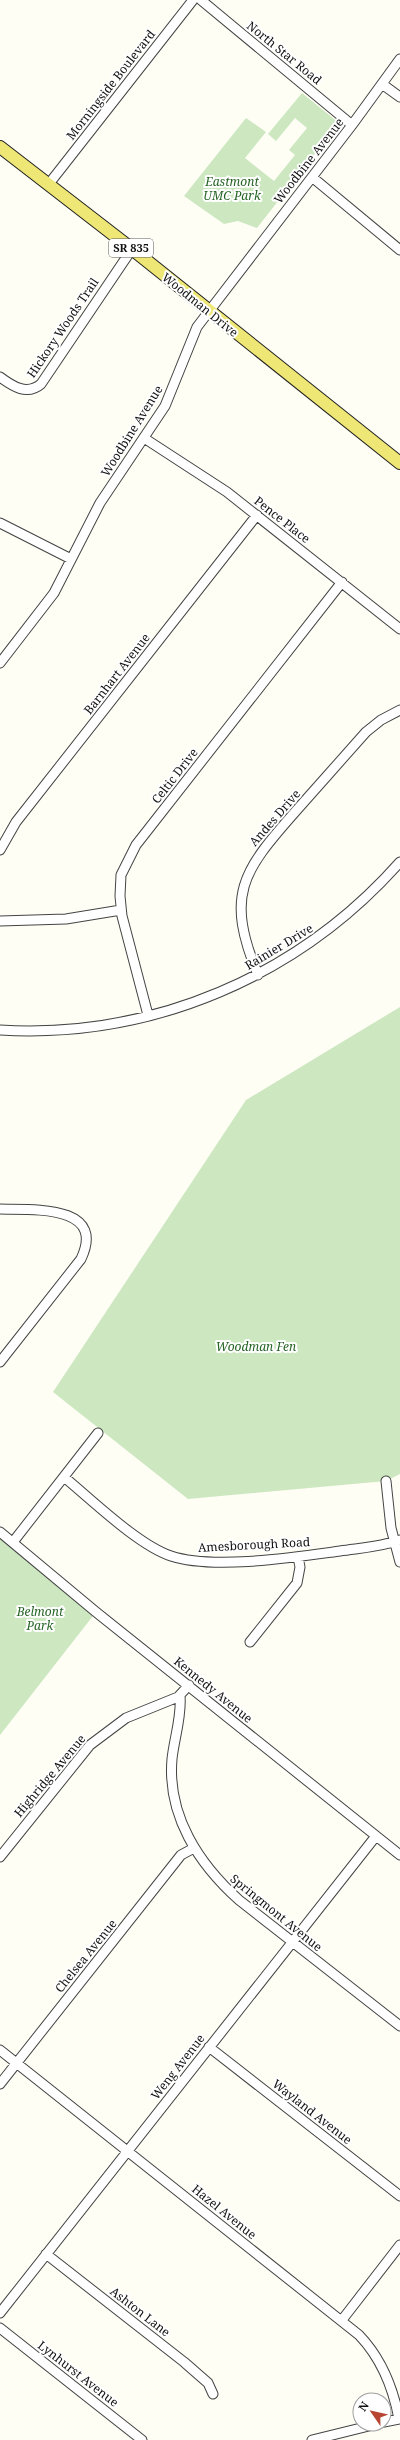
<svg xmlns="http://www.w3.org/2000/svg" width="400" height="2440" font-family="'Noto Serif',serif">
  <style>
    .green { fill: #cde7c0 }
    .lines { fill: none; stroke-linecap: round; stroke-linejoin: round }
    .minor-casing { stroke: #444; stroke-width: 11 }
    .major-casing { stroke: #222; stroke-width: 14 }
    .minor { stroke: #fff; stroke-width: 9 }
    .major { stroke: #eee775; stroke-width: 12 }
    .labels { text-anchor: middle; stroke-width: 4; stroke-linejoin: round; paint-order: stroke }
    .shield { fill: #fff; stroke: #585858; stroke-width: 1 }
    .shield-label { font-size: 11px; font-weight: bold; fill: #111 }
    .street-label { font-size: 12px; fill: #111; stroke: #fff }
    .park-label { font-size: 12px; font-style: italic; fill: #266425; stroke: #fff }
  </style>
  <rect width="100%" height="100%" fill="#fefef5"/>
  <path class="green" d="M302,93l37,30 -82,105 -19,-7 -14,3 -40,-28 62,-78 20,14 -21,26 29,23 21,-26 -6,-5 18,-22 -12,-10 -19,23 -8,-7z
    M400,1007v467l-14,7 -198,18 -135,-107 193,-292z
    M0,1532l96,80 -96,123z"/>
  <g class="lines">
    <defs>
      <path id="minor" d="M201,0l151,125
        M382,84l18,13
        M312,177l88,73
        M48,185l145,-185
        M0,377c12,9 27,19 41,7l91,-135
        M144,438l83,54 173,137
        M0,523l71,36
        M0,663l54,-70 46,-90 65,-97 32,-79 155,-202 48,-66
        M0,850l16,-28 241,-307
        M0,921l66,-2 55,-9
        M258,975c-33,-80 -16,-103 37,-163 24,-27 47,-53 71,-80l15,-12 19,-10
        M148,1015l-26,-99 -2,-20 1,-21 15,-30 206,-263
        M0,1030c153,9 299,-54 400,-168
        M0,1209c31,1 107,-5 81,50l-81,103
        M64,1477c28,23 74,68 107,79 42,14 125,1 169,-5 20,-3 41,-4 60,-11
        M386,1481l5,47 9,34
        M0,1532l96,80 304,243
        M13,1542l85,-109
        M250,1642l47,-59 3,-16 -2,-10
        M180,1696c2,20 -6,43 -8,63 -5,57 27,105 67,141l161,126
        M0,1857l90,-112 36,-27 52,-21 11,-12
        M209,2047l191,149
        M0,2050l359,285c22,23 34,52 40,84
        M0,2084l181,-229 13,-7
        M46,2254l138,108 24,21 5,11
        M0,2313l376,-477
        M342,2320l58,-75
        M0,2328l142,112
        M384,2422l16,-3
        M312,2440l65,-16"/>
      <path id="major" d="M0,147l132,102 268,214"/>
    </defs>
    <use href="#minor" class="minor-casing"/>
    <use href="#major" class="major-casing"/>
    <use href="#minor" class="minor"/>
    <use href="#major" class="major"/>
  </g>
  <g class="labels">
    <rect class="shield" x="109" y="239" width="44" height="18" rx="3"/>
    <g class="shield-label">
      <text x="131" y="252">SR 835</text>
    </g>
    <g class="street-label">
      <text transform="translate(284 53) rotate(39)" y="4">North Star Road</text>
      <text transform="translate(111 85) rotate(-52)" y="4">Morningside Boulevard</text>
      <text transform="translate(309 161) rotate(-52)" y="4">Woodbine Avenue</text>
      <text transform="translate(200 305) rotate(39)" y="4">Woodman Drive</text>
      <text transform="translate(63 328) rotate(-56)" y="4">Hickory Woods Trail</text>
      <text transform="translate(132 431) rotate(-58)" y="4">Woodbine Avenue</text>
      <text transform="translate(282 520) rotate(38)" y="4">Pence Place</text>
      <text transform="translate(117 674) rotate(-52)" y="4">Barnhart Avenue</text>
      <text transform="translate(175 776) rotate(-52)" y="4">Celtic Drive</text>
      <text transform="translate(275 818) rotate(-49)" y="4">Andes Drive</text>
      <text transform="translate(279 947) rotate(-31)" y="4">Rainier Drive</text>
      <text transform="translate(254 1545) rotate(-3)" y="4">Amesborough Road</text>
      <text transform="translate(213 1690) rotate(39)" y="4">Kennedy Avenue</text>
      <text transform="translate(50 1776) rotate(-50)" y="4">Highridge Avenue</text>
      <text transform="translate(276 1913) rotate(39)" y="4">Springmont Avenue</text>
      <text transform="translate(86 1956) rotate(-51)" y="4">Chelsea Avenue</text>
      <text transform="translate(178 2067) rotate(-52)" y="4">Weng Avenue</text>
      <text transform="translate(312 2112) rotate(38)" y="4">Wayland Avenue</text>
      <text transform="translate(224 2212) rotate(39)" y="4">Hazel Avenue</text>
      <text transform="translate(140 2312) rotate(38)" y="4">Ashton Lane</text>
      <text transform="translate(78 2374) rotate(38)" y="4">Lynhurst Avenue</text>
    </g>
    <g class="park-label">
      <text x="232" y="186">Eastmont<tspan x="232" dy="14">UMC Park</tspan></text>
      <text x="256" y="1351">Woodman Fen</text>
      <text x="40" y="1616">Belmont<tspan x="40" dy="14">Park</tspan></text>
    </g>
  </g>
  <g transform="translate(372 2412) rotate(304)"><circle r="19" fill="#ffffff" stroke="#a0a0a0"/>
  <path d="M0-3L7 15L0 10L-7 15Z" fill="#b74532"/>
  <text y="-6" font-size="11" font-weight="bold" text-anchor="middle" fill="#111111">N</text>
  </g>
</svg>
